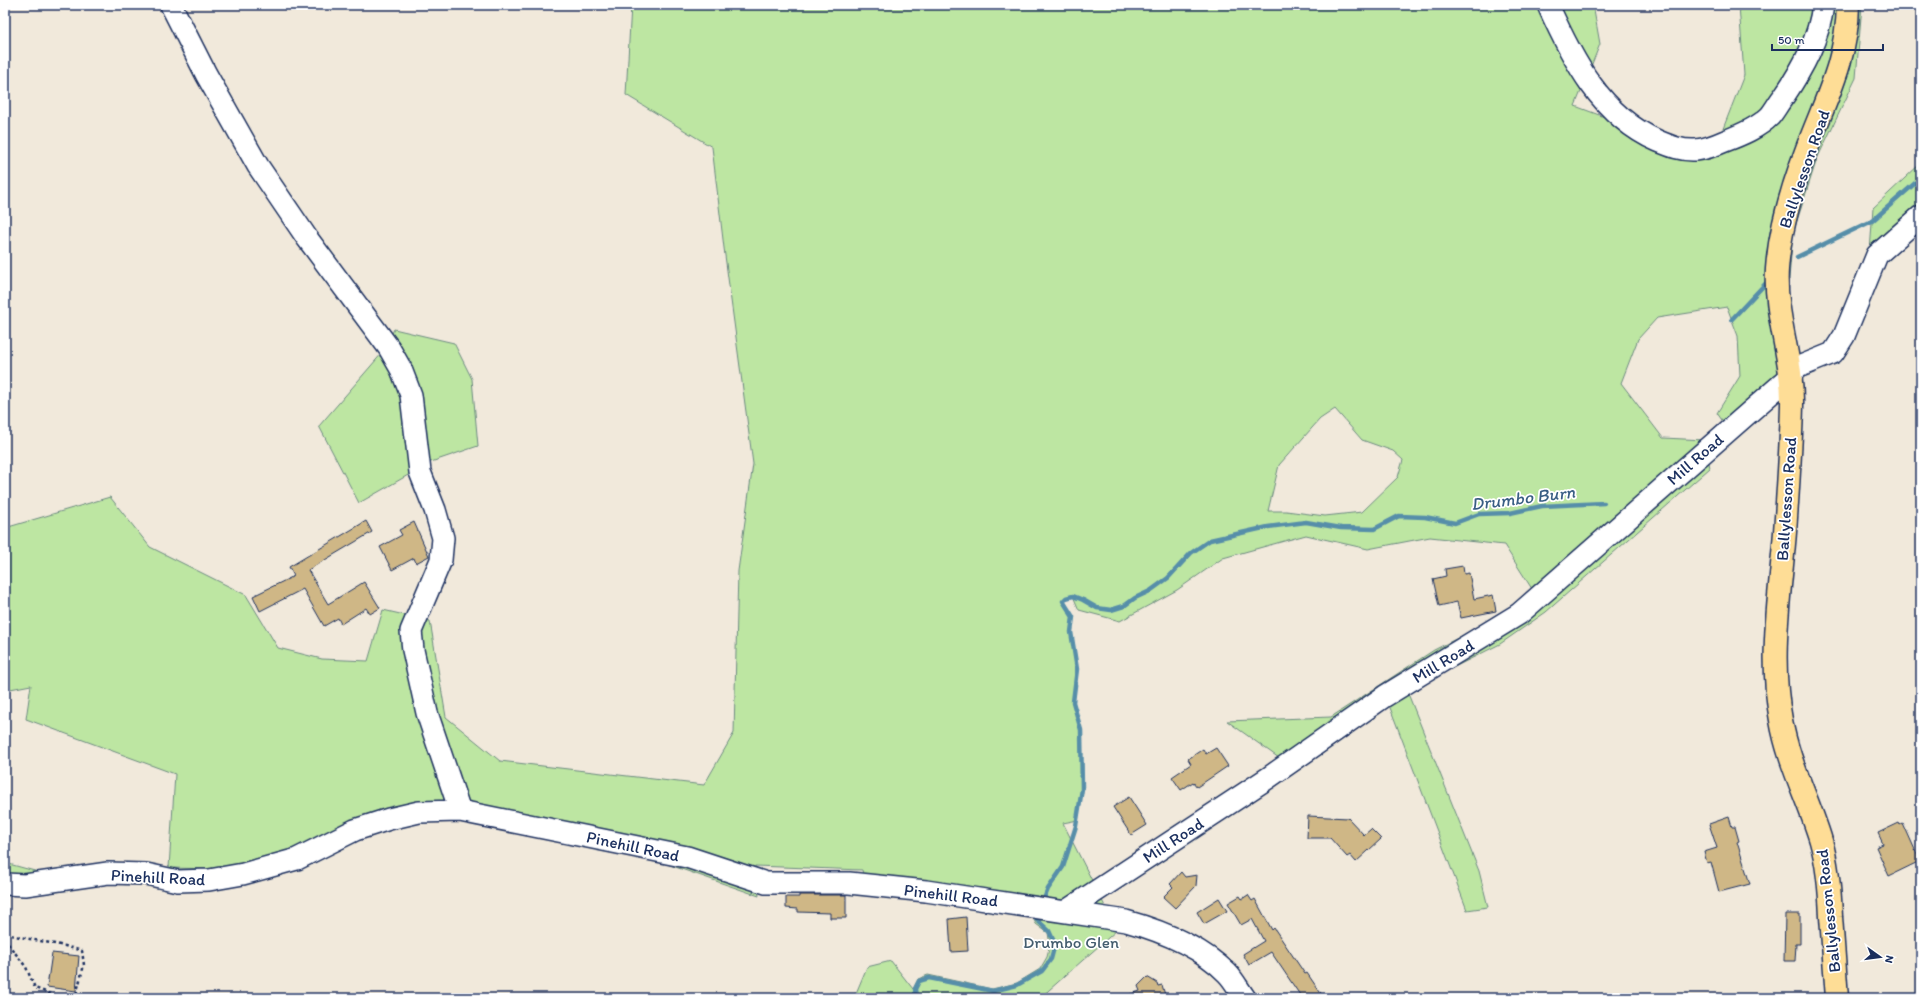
<svg xmlns="http://www.w3.org/2000/svg" width="1926" height="1003" font-family="Itim,sans-serif">
  <style>
    .green { fill: #bde6a2; stroke: #6c8a80; fill-rule: evenodd }
    .lines { fill: none; stroke-linecap: round; stroke-linejoin: round }
    .stream { stroke: #568ea9; stroke-width: 4.5 }
    .building { fill: #cfb786; stroke: #1b2f5e }
    .minor-casing { stroke: #1b2f5e; stroke-width: 24 }
    .major-casing { stroke: #1b2f5e; stroke-width: 25 }
    .path { stroke: #1b2f5e; stroke-width: 2.5; stroke-dasharray: 3 3; stroke-linecap: butt }
    .minor { stroke: #fff; stroke-width: 21 }
    .major { stroke: #fedd96; stroke-width: 22 }
    .labels { text-anchor: middle; stroke-width: 3.5; stroke-linejoin: round; paint-order: stroke }
    .street-label { font-size: 17px; fill: #1b2f5e; stroke: #fff }
    .park-label { font-size: 17px; fill: #445d6f; stroke: #fff }
    .water-label { font-size: 18px; font-style: italic; fill: #395e84; stroke: #fff }
  </style>
  <rect width="100%" height="100%" fill="#f1e9db"/>
  <filter id="ink" filterUnits="userSpaceOnUse"><feTurbulence type="fractalNoise" baseFrequency=".025" numOctaves="2"/><feDisplacementMap in="SourceGraphic" scale="8" xChannelSelector="R" yChannelSelector="G"/><feConvolveMatrix kernelMatrix="1 2 1 2 8 2 1 2 1" color-interpolation-filters="sRGB"/></filter>
  <g filter="url(#ink)">
    <path class="green" d="M631,5h962l7,39 -25,62 137,51 32,-82 -5,-70h123l-6,73 -39,81 -24,74 -6,68 10,44 -17,31 -56,47 -7,-10 23,-37 -2,-40 -11,-29 -70,11 -19,21 -17,44 42,55 42,2 5,28 -164,144 -46,32 -93,47 72,180 9,36 -21,3 -78,-205 -96,63 -66,-47 104,-4 103,-67 77,-39 23,-19 -30,-47 -74,-8 -62,12 -62,-14 -83,23 -46,32 -57,31 -41,-11 -6,-14 -7,2 -3,4 10,15 -2,15 6,37 -4,33 8,28 1,59 -4,31 -15,3 54,107 -77,68h-186l13,-31 24,-6 22,28 5,-10 10,-4 64,14 25,-6 23,-14 7,-12 3,-12 -2,-12 -12,-9 -5,-10 -165,-24 -4,-20 -107,-4 4,30 -98,-34 -199,-44h-40l-124,36 -72,15 -57,-1 6,-94 -149,-55 5,-34 -26,5v-162l105,-31 40,50 96,48 32,53 44,11 46,2 15,-51 47,11 16,96 54,44 204,24 30,-52 4,-162 15,-107 -29,-216 -12,-101 -86,-52zM1335,409l27,31 31,11 10,9 -5,17 -36,35 -37,4 -39,-5h-18l11,-46 41,-46z
      M1921,163v44l-51,45 3,-44z
      M394,329l60,14 18,36 6,67 -47,16 -72,41 -40,-77 64,-74z
      M5,863l41,11 -41,5z"/>
    <g class="lines">
      <path class="stream" d="M1797,257l75,-36 49,-43
        M1732,319l35,-37
        M1042,904l6,-15 15,-22 13,-41 6,-37 -1,-59 -8,-28 4,-33 -6,-37 2,-15 -10,-16 3,-3 7,-2 10,4 14,8 14,2 13,-4 11,-8 15,-7 18,-13 23,-25 19,-13 58,-13 38,-5 35,6 33,1 25,-13 26,1 30,6 24,-9 31,-1 32,-7 62,-3
        M916,998l-1,-9 4,-8 10,-3 64,13 24,-6 25,-14 9,-12 4,-15 -6,-13 -13,-12 3,-6"/>
    </g>
    <path class="building" d="M366,521l6,11 -64,38 20,34 36,-22 16,26 -10,6 -4,-6 -25,16 -3,-6 -14,8 -21,-37 -43,22 -7,-15 41,-20 -5,-9z
      M414,522l15,34 -13,7 -2,-5 -22,12 -12,-23 22,-12 -3,-5z
      M1463,566l1,8 5,-1 5,26 19,-4 3,16 -35,7 -4,-16 -18,4 -6,-27 13,-3 -1,-7z
      M1216,748l12,18 -31,21 -4,-5 -12,8 -9,-13 19,-13 -3,-5 15,-10 3,5z
      M1129,797l18,28 -16,10 -18,-28z
      M1308,816l40,2 16,17 7,-6 10,10 -25,23 -6,-7 -3,2 -17,-19h-23z
      M1729,817l3,10h3l4,14 -2,1 13,42 -31,8 -8,-30 -4,1 -3,-11 13,-4 -8,-24z
      M1899,823l1,2 3,-2 17,38 -31,15 -13,-29 7,-3 -5,-11z
      M1181,872l4,5 12,-2 -1,11 -21,22 -12,-11 10,-10 -3,-3z
      M799,895h47v23h-16v-5l-32,-1v-3l-12,-1v-11h13z
      M1248,895l4,6 3,-2 17,31 2,-2 31,46 2,-1 17,25h-22l-31,-46 -22,13 -6,-11 21,-13 -12,-22 -11,6 -13,-22 12,-7 2,3z
      M1219,898l8,13 -23,13 -7,-12z
      M1785,914h15v30h-4l-1,17h-11z
      M966,917l2,34 -17,1 -2,-33z
      M52,953l27,3 -3,35 -29,-4z
      M1147,977l10,6 1,3 4,-1 4,13h-37l-1,-3 12,-4 -2,-5z"/>
    <g class="lines">
      <defs>
        <path id="minor" d="M171,5l35,69 52,92 49,72 82,110 12,21 10,26 9,77 15,38 8,28 -2,22 -30,71 2,19 14,63 33,98
          M1548,5c24,54 53,111 110,136 12,5 24,10 38,9 10,-1 20,-5 29,-9 16,-6 33,-13 45,-25 5,-6 9,-14 14,-20 19,-28 35,-57 39,-91
          M1791,370l42,-17 11,-17 33,-81 44,-39
          M5,884l20,1 83,-12 38,1 32,7 31,-1 34,-6 54,-15 58,-29 34,-11 30,-7 41,-1 227,46 79,26h83l77,8 200,30c36,10 74,25 101,52 7,7 12,17 18,25
          M1066,911l202,-133 117,-82 134,-82 273,-239"/>
        <path id="major" d="M1837,998c-2,-27 -4,-54 -6,-81 -1,-26 -3,-51 -10,-76 -12,-40 -33,-79 -40,-121 -12,-62 -1,-125 4,-188 3,-42 6,-84 7,-127 1,-47 -18,-90 -15,-136 3,-42 16,-84 31,-123 19,-50 39,-86 40,-141"/>
      </defs>
      <use href="#minor" class="minor-casing"/>
      <use href="#major" class="major-casing"/>
      <path class="path" d="M5,934l60,12 17,5 2,14 -8,30 -20,1 -21,-8 -9,-21 -21,-27"/>
      <use href="#minor" class="minor"/>
      <use href="#major" class="major"/>
    </g>
  </g>
  <g class="labels">
    <g class="street-label">
      <text transform="translate(1804 169) rotate(-71)" y="6">Ballylesson Road</text>
      <text transform="translate(1695 459) rotate(-41)" y="6">Mill Road</text>
      <text transform="translate(1786 499) rotate(-86)" y="6">Ballylesson Road</text>
      <text transform="translate(1443 661) rotate(-31)" y="6">Mill Road</text>
      <text transform="translate(1173 840) rotate(-33)" y="6">Mill Road</text>
      <text transform="translate(633 846) rotate(12)" y="6">Pinehill Road</text>
      <text transform="translate(158 877) rotate(3)" y="6">Pinehill Road</text>
      <text transform="translate(951 895) rotate(7)" y="6">Pinehill Road</text>
      <text transform="translate(1828 911) rotate(-96)" y="6">Ballylesson Road</text>
    </g>
    <g class="park-label">
      <text x="1071" y="948">Drumbo Glen</text>
    </g>
    <g class="water-label">
      <text transform="translate(1523 498) rotate(-7)" y="6">Drumbo Burn</text>
    </g>
  </g>
  <rect width="1926" height="1003" fill="none" stroke="#fff" stroke-width="20"/>
  <rect x="10" y="10" width="1906" height="983" fill="none" stroke="#1b2f5e" stroke-width="1.5" filter="url(#ink)"/>
  <g transform="translate(1880 957) rotate(104)" stroke="#ffffff" stroke-width="3" paint-order="stroke">
  <path d="M0-3L7 15L0 10L-7 15Z" fill="#1b2f5e"/>
  <text y="-6" font-size="11" font-weight="bold" text-anchor="middle" fill="#1b2f5e">N</text>
  </g>
  <path d="M1772 44v6h111v-6" fill="none" stroke="#1b2f5e" stroke-width="2"/>
  <text x="1778" y="44" font-size="12" fill="#1b2f5e" stroke="#ffffff" stroke-width="3" paint-order="stroke">50 m</text>
</svg>
